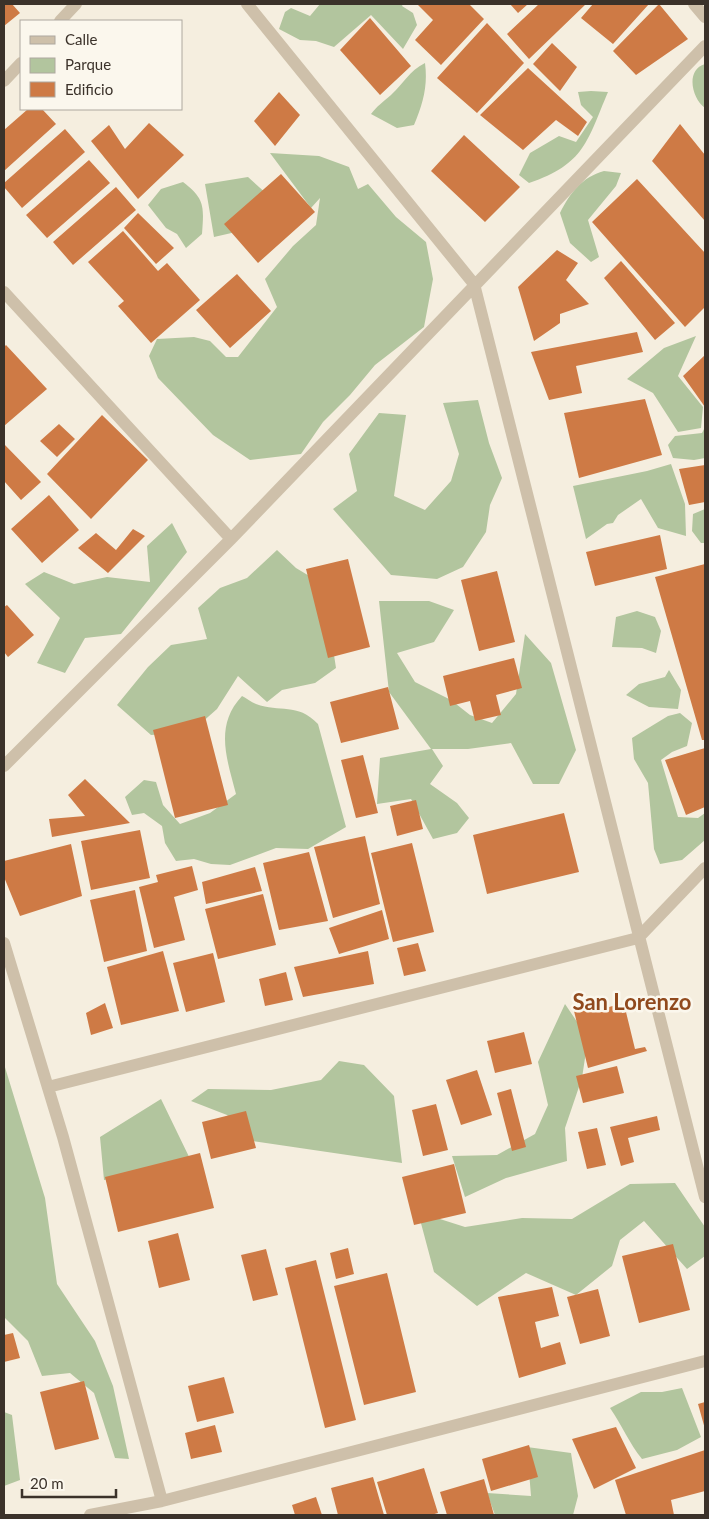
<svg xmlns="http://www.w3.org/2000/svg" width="709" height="1519" font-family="Lato,sans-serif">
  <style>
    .green { fill: #b2c59e }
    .building { fill: #ce7a45 }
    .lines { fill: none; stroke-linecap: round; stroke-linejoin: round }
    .street { stroke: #cec0aa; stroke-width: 12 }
    .labels { text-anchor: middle; stroke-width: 5; stroke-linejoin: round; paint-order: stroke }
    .district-label { font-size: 22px; font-weight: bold; fill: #90491d; stroke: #fbf7ed }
  </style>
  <rect width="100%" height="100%" fill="#f5eedf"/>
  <path class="green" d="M320,4h83l-1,2 11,7 4,12 -14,24 -32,-34 -37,32 -18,-6 -16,-1 -21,-11 6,-17 6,-4 19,8z
    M425,63c3,23 -2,41 -11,62l-17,3 -26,-14c6,-8 12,-12 20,-19 12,-11 18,-24 34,-32z
    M705,64v44c-13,-9 -20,-38 0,-44z
    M591,91l17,1c-21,49 -23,72 -79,91l-10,-8 11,-22 29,-17 17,6 17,-25 -12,-12 -3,-13z
    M270,153l49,3 30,11 9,22 10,-5 28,33 30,25 7,37 -9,48 -49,38 -25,30 -27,27 -22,32 -51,6 -37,-25 -55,-57 -9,-22 8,-17 37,-2 16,4 16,16h12l39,-50 -12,-28 28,-33 23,-21 4,-27 -9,10z
    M604,171l17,2 -5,13 -28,34 11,37 -8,5 -21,-19 -10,-30c10,-20 22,-36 44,-42z
    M248,177l31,28 -30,24 -35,8 -9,-53z
    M183,182c22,17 21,24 19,52l-16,14 -9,-14 -11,-6 -18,-23 13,-16z
    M696,336l-18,40 25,31 -2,21 -23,4 -25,-39 -26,-14 37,-31z
    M478,400l11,43 13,35 -12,27 -4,27 -23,35 -26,12 -46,-4 -58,-66 24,-18 -8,-37 30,-41 27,2 -12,81 31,14 26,-29 8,-27 -16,-51z
    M705,427v31l-11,2 -21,-2 -5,-13 7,-9 27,-3z
    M671,464l14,40 1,32 -28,-8 -17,-29 -23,16 -5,8 -6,1 -21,15 -13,-53 74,-15z
    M705,509v34h-4l-9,-12 1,-17z
    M172,523l15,29 -66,82 -36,4 -20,35 -28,-10 23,-45 -35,-34 19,-12 30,12 33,-7 43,5 -3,-36z
    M277,550l19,18 20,12 16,62 4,26 -21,15 -33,7 -15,12 -29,-26 -21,33 -26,23 -40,3 -34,-30 31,-38 23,-22 36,-6 -9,-31 22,-20 27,-10z
    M379,601h50l25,9 -20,32 -37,11 18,29 36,18 19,15 22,8 24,-29 9,-60 26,29 25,87 -17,34h-26l-22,-41 -43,6h-36l11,17 -13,18 27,19 12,15 -12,15 -24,6 -22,-40 -34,5 3,-46 51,-9 -42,-57z
    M637,611l18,6 6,14 -5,22 -14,-5 -30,-1 4,-30z
    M669,670l12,20 -3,19 -29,-2 -23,-12 13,-11 26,-7z
    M242,696c4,2 9,6 14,8 24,9 41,-2 62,20l28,103 -38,22 -32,-1 -46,17 -19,-1 -17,-5 -18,2 -11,-18 -3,-17 -18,-13 -12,2 -7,-18 19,-17 12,2 7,23 17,19 30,-11 26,-19c-9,-35 -22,-68 6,-98z
    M680,713l12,10 -5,23 -15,6 -11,8 17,57 20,1 7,-5v27l-23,20 -22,4 -6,-15 -6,-66 -14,-24 -2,-21 36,-22z
    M565,1004l23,34 -6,40 -17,50 2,33 -61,17 -41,19 -13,-41 45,-1 38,-21 13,-29 -10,-43z
    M339,1061l25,4 30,31 8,67 -150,-22 -25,-26 -36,-14 17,-12 63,1 50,-10z
    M4,1064l41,134 12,86 38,57 18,45 16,73 -14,-1 -21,-65 -24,-20 -28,3 -14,-35 -24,-24z
    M161,1099l32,66 -89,15 -4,-43z
    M675,1183l30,44v29l-18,13 -43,-48 -24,19 -8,26 -36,29 -50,-22 -49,33 -43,-34 -16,-60 47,15 57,-9 50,1 58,-35z
    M682,1388l19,49 -24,13 -35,9c-13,-16 -20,-34 -32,-51l31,-16h21z
    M4,1412l8,3 8,65 -16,6z
    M527,1447l44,6 7,43 -5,19h-78l-8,-22 44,3z"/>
  <path class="building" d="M4,4h8l8,9 -16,13z
    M417,4h52l15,15 -43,46 -26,-25 18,-20z
    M510,4h18l-10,9z
    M539,4h47l-57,55 -22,-25z
    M593,4h56l-36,40 -32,-26z
    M659,4l29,35 -52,36 -23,-24z
    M370,18l41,48 -31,29 -40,-45z
    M487,23l37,40 -47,50 -40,-35z
    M552,43l25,24 -17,24 -27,-27z
    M528,68l59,54 -9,14 -22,-16 -33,30 -43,-35z
    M279,92l21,23 -25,31 -21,-25z
    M28,109h14l14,15 -52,47v-41z
    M149,123l35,32 -46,44 -47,-58 18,-16 16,24z
    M680,124l25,31v66l-53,-60z
    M65,129l20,23 -63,56 -18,-21v-4z
    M464,135l56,52 -35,35 -54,-51z
    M89,160l21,23 -63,55 -21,-23z
    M281,174l34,38 -57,51 -34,-39z
    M637,179l68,74v54l-20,20 -93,-105z
    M116,187l20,23 -63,55 -20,-23z
    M138,213l36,35 -18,16 -32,-36z
    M123,231l35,40 9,-8 33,37 -49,43 -33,-37 6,-5 -36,-39z
    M557,250l21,13 -12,17 23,24 -29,10v9l-26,18 -16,-54z
    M621,261l54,62 -20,17 -51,-62z
    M237,274l34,37 -41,37 -34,-38z
    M637,332l6,20 -67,14 6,27 -33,7 -18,-48z
    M6,345l41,44 -43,37v-79z
    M705,355v52l-22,-31z
    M645,399l17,56 -83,23 -15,-65z
    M102,415l46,45 -57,59 -44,-45z
    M59,424l16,15 -18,18 -17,-16z
    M4,444l37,38 -20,18 -17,-19z
    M705,465v37l-16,3 -10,-36z
    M49,495l30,35 -37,33 -31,-34z
    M133,529l12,7 -37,37 -30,-25 18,-15 20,17z
    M660,535l7,34 -72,17 -9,-34z
    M348,559l22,88 -42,11 -22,-89z
    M705,564v176h-3l-47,-163z
    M497,571l18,71 -36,9 -18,-71z
    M7,605l27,30 -26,22 -4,-5v-45z
    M514,658l8,30 -26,7 5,20 -26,6 -5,-20 -20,5 -7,-30z
    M388,687l11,42 -58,14 -11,-41z
    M205,716l23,89 -53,13 -22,-88z
    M705,748v59l-19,8 -21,-55z
    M363,755l15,58 -22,5 -15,-58z
    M85,779l45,44 -78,14 -3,-18 36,-3 -17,-21z
    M416,800l7,29 -26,7 -7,-30z
    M564,813l15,59 -92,22 -14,-59z
    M140,830l10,48 -59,12 -10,-49z
    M365,836l15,68 -47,14 -19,-71z
    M412,843l22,89 -41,10 -22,-89z
    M71,844l11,52 -62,20 -16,-39v-16z
    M309,852l19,69 -49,9 -16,-67z
    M192,866l6,24 -24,7 11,43 -31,8 -15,-61 19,-5 -2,-7z
    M255,867l7,24 -56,13 -4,-22z
    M135,890l12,61 -43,11 -14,-62z
    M263,894l13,51 -58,14 -13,-50z
    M382,910l7,29 -50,15 -10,-26z
    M418,943l8,28 -22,5 -7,-28z
    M163,951l16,60 -58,14 -14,-58z
    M368,951l6,33 -71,13 -9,-30z
    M213,953l12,49 -39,10 -13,-49z
    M286,972l7,28 -28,6 -6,-27z
    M608,1002l1,5 11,-3 2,9 4,-1 9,37 10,-2 2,4 -59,17 -14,-57z
    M105,1003l8,25 -22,7 -5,-22z
    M524,1032l8,32 -37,9 -8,-32z
    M617,1066l7,27 -41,10 -7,-27z
    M477,1070l15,45 -31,10 -15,-45z
    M511,1089l15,58 -14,4 -15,-58z
    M436,1104l12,46 -25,6 -11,-46z
    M246,1111l10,37 -45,11 -9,-37z
    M657,1116l3,14 -32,8 6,24 -13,4 -11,-39z
    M597,1128l9,37 -19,4 -9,-37z
    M200,1153l14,55 -96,24 -13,-55z
    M454,1164l12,49 -52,12 -12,-48z
    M178,1233l12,47 -31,8 -11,-47z
    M673,1244l17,66 -51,13 -17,-67z
    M348,1248l6,26 -18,5 -6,-26z
    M266,1249l12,46 -25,6 -12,-46z
    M316,1260l40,160 -31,8 -40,-160z
    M387,1273l29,119 -52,13 -30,-119z
    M552,1287l7,29 -24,6 6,26 19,-6 6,22 -47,14 -21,-81z
    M598,1289l12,47 -30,8 -13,-47z
    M13,1333l7,25 -16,4v-27z
    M224,1377l10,36 -37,9 -9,-36z
    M84,1381l15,58 -44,11 -15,-58z
    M705,1402v27l-7,-25z
    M215,1425l7,27 -31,7 -6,-26z
    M616,1427l20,41 -42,21 -22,-50z
    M529,1445l9,32 -47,14 -9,-32z
    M705,1450v41l-34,9 3,15h-48l-11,-35z
    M424,1468l14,45 -7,2h-44l-10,-33z
    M373,1477l11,38h-46l-7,-27z
    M484,1479l10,36h-47l-7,-23z
    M316,1497l6,18h-27l-3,-10z"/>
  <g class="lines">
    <path class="street" d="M247,4l227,280 231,913
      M694,4l11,13
      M60,21l16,-17
      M4,81l17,-18
      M4,292l227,247
      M4,766l227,-227 474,-493
      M4,943l59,194 99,364
      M48,1087l590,-149 67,-70
      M90,1515l72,-14 543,-140"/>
  </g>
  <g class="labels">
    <g class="district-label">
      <text x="632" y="1010">San Lorenzo</text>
    </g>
  </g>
  <rect width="709" height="1519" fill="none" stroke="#3b322a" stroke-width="10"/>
  <rect x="20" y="20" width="162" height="90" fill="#fbf7ed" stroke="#aea89f"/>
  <rect x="30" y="36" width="25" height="8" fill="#cec0aa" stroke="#aea89f"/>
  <text x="65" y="45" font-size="15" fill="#3b322a">Calle</text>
  <rect x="30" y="58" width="25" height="15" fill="#b2c59e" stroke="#aea89f"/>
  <text x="65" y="70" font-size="15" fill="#3b322a">Parque</text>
  <rect x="30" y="82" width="25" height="15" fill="#ce7a45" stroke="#aea89f"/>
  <text x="65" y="95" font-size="15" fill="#3b322a">Edificio</text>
  <path d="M22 1489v8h94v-8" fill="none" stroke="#3b322a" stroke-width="2.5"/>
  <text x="30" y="1489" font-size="15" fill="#3b322a" stroke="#fbf7ed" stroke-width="4" paint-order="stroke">20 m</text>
</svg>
